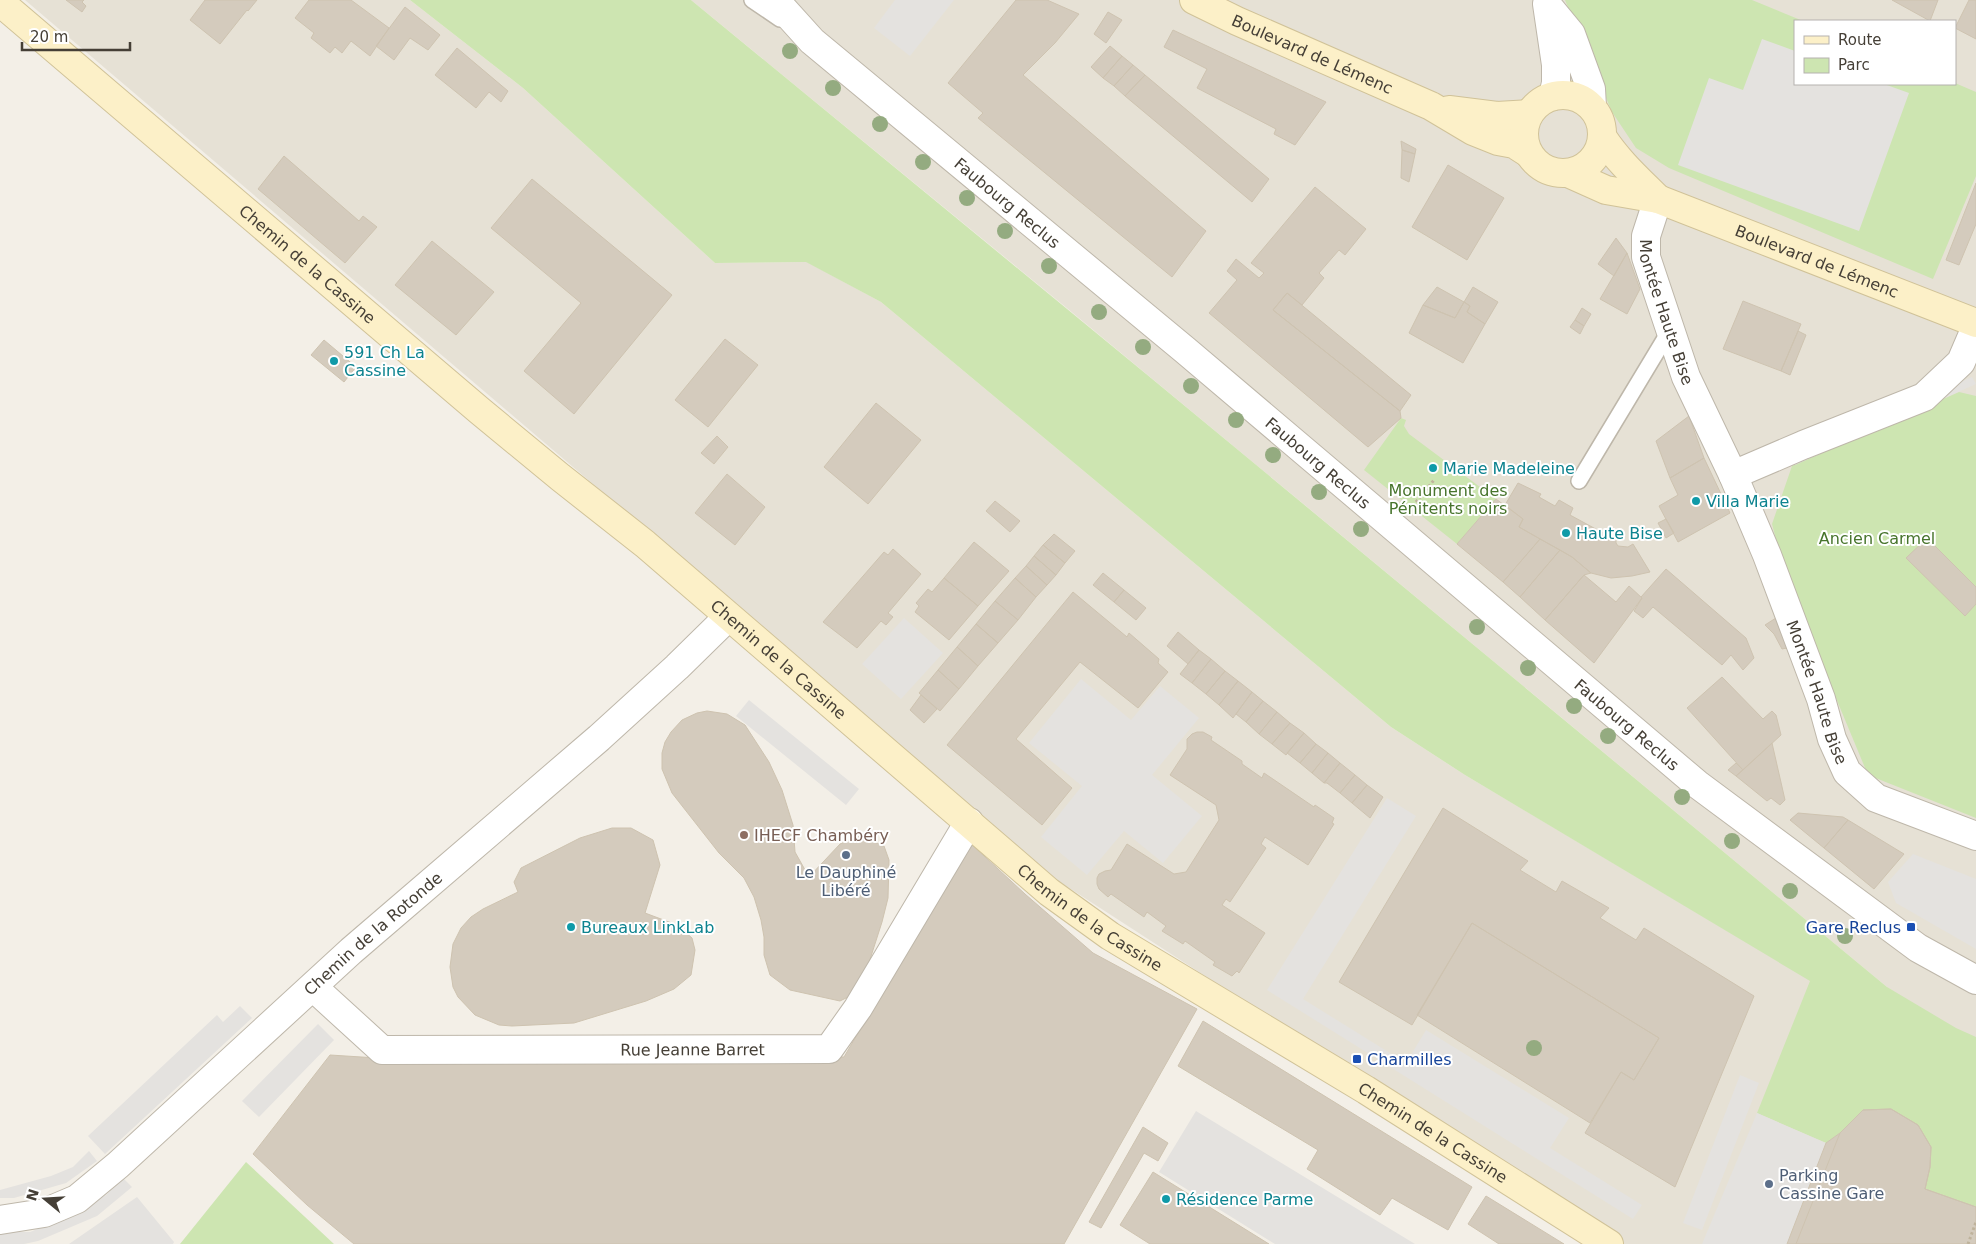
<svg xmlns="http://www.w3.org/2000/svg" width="1976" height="1244" font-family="'DejaVu Sans',sans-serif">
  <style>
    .residential { fill: #e6e1d5; fill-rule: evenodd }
    .green { fill: #cde5b1 }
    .parking { fill: #e4e2df }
    .building { fill: #d4cbbd; stroke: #cec3b0 }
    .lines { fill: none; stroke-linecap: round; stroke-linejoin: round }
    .service-casing { stroke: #beb7aa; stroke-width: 18 }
    .minor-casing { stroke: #beb7aa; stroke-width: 30 }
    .tertiary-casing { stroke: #beb7aa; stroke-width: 30 }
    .secondary-casing { stroke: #d0c298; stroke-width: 30 }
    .path { stroke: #bfb39c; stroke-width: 3; stroke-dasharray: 2.5 2.5; stroke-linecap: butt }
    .service { stroke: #fff; stroke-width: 15 }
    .minor { stroke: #fff; stroke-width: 28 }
    .tertiary { stroke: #fff; stroke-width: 28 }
    .secondary { stroke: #fcf0c8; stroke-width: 28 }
    .tree { fill: #94ab80 }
    .culture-dot { fill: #0f9aa8; stroke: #fff; stroke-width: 2 }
    .education-dot { fill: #8d6e63; stroke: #fff; stroke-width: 2 }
    .service-dot { fill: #5c6f8a; stroke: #fff; stroke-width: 2 }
    .transit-dot { fill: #1a4fb4; stroke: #fff; stroke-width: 2 }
    .labels { text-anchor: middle; stroke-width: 4; stroke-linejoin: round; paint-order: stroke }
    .street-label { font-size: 16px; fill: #453f36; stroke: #fff }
    .culture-label { font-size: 16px; fill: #0d838f; stroke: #fff; text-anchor: start }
    .park-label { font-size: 16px; fill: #47742c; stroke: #fff }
    .education-label { font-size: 16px; fill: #785e54; stroke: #fff; text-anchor: start }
    .service-label { font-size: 16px; fill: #4e5e75; stroke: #fff }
    .transit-label { font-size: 16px; fill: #164399; stroke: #fff; text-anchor: end }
  </style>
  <rect width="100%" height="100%" fill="#f3efe7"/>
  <path class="residential" d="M25,0h385l113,88 192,175 92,-1 74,40 510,425 74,48 414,246 8,-34 -819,-678 -377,-309h1285v1244h-357l-559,-362zM1795,21h160v63h-160z"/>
  <path class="green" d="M410,0h281l460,378 736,609 69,41 20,9v170l-51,-18 5,-22 1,-20 -91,-14 -14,10 -69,-30 53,-132 -345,-206 -74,-48 -510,-425 -75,-40 -91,1 -192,-175z
    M1565,0h187l51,21h-8v63l160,-1 21,9v84l-43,103 -264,-111 -33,-20 -24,-36z
    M1959,392l17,4v422l-108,-43 -82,-197 -14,-54 20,-58z
    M1401,418l5,2 -2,6 5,8 87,65 -39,45 -93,-74z
    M246,1162l88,82h-154z"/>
  <path class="parking" d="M895,0h59l-44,56 -36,-28z
    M1762,39l33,12v33h89l25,9 -50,138 -181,-66 31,-87 34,12z
    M1972,377l4,7 -181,81 -3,-8z
    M904,618l39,35 -42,46 -39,-35z
    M1081,679l50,41 29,-34 39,32 -47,57 50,41 -39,47 -39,-32 -37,44 -46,-38 41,-51 -53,-43z
    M749,700l110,89 -13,16 -110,-89z
    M1387,798l29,18 -113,183 103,64 20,-33 143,88 -19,30 92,57 -9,14 -366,-229z
    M1913,854l63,25v70l-80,-46 -8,-21z
    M240,1006l12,12 -147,136 -17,-18 129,-121 6,7z
    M318,1024l16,16 -75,77 -17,-16z
    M1740,1075l19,8 -57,147 -19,-7z
    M1196,1111l219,133h-140l-116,-72z
    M1757,1113l69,30 -39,101h-85z
    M89,1151l8,10 -31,22 -52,15h-14v-8l51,-14 22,-9z
    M123,1178l9,9 -35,29 -59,25 -14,3h-24v-12h30l30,-12 46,-25z
    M137,1197l37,45 -1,2h-104z"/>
  <path class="building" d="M66,0h18l-2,2 4,4 -4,6z
    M205,0h52l-9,11 -1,-1 -27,34 -30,-24z
    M309,0h42l38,28 -19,28 -19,-15 -9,12 -7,-6 -5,6 -19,-15 3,-5 -19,-15z
    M1016,0h31l32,14 -24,29 -32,32 183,156 -34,46 -194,-159 5,-5 -35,-30z
    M1892,0h46l-8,21z
    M1969,0h7v39l-21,-11z
    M405,7l35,28 -12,15 -18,-12 -16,22 -18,-14z
    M1108,12l14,8 -16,23 -12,-9z
    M1173,30l153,72 -31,43 -21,-11 2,-5 -79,-41 10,-19 -43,-22z
    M1110,46l12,10 -19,22 -12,-11z
    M457,48l51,43 -7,11 -12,-10 -13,16 -41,-33z
    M1122,56l11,9 -19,21 -11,-8z
    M1133,65l12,10 -20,21 -11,-10z
    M1145,75l124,104 -17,23 -127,-106z
    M1401,141l15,8 -1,5 -13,-4z
    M1402,150l13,4 -6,28 -8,-4z
    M284,156l75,65 4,-5 14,11 -32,36 -87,-74z
    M1448,165l56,33 -37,62 -55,-33z
    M532,179l140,116 -98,119 -50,-43 57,-68 -90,-75z
    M1976,183v41l-17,41 -13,-5z
    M1315,187l51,42 -21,26 -6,-5 -20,23 5,5 -22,27 -15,-12 -14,17 127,101 1,7 -33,29 -159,-134 28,-33 -10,-9 9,-12 23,19 5,-5 -13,-10z
    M1616,238l11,15 -13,23 -16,-12z
    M432,241l62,51 -38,43 -61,-50z
    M1627,253l13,36 -13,25 -27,-15z
    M1437,287l27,15 -9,16 -32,-13z
    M1473,287l25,15 -13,22 -18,-12 3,-6 -6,-4z
    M1287,293l124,102 -11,16 -127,-101z
    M1743,301l58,23 -20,47 -58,-22z
    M1464,302l6,4 -3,6 18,12 -22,39 -54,-30 14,-28 32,13z
    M1582,308l9,6 -7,12 -9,-6z
    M1575,320l9,6 -4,8 -10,-7z
    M1798,331l8,4 -16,40 -9,-4z
    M725,339l33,26 -50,62 -33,-27z
    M324,340l32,27 -12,15 -33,-27z
    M876,403l45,37 -53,64 -44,-37z
    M1689,416l15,42 -34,20 -14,-37z
    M717,436l11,11 -14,17 -13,-11z
    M1704,458l26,55 -52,29 -19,-36 19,-11 -8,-17z
    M727,474l38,33 -30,38 -40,-32z
    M1518,483l23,11 -2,3 16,9 4,-6 14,8 -3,7 46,25v3l2,3 10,1 5,-3 17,28 -18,4 -21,2 -20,-5 -19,-16 -53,-30 4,-8 -18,-14z
    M1496,499l27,20 -4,8 21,12 -37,43 -46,-38z
    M995,501l25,20 -10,11 -24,-21z
    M1666,519l8,14 -8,5 -8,-15z
    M1054,534l21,17 -10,12 -22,-18z
    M1927,538l49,49v17l-11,12 -59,-58z
    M1540,539l20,11 -40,47 -17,-15z
    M974,542l35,29 -31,35 -34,-28z
    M1043,545l22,18 -9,12 -22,-19z
    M893,549l28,25 -33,39 5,4 -7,8 -5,-4 -24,27 -34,-26 61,-70 4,3z
    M1560,550l12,7 19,16 -7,2 -39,45 -25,-23z
    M1034,556l22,19 -9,10 -21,-19z
    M1026,566l21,19 -11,12 -21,-19z
    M1666,569l80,69 8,20 -11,12 -12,-15 -9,10 -69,-58 -10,11 -9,-7 8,-13 -1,-1z
    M1103,573l21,17 -10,12 -21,-17z
    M1584,575l32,27 13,-16 13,12 -48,65 -49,-43z
    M944,578l34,28 -29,34 -34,-28 4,-6 -3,-3 12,-14 4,3z
    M1015,578l21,19 -18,23 -23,-19z
    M1124,590l22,18 -10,12 -22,-18z
    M1073,592l54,45 2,-4 30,26 -1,4 10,9 -30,36 -58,-46 -64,77 56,49 -30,37 -95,-80z
    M995,601l23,19 -20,23 -22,-19z
    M1779,616l6,12 2,20 -5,1 -8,-15 -9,-9z
    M976,624l22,19 -20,23 -21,-19z
    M1178,632l21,18 -11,14 -21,-18z
    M957,647l21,19 -19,23 -21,-19z
    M1199,650l12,9 -19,24 -12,-9z
    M1211,659l14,12 -19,23 -14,-11z
    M938,670l21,19 -19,22 -21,-18z
    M1225,671l13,10 -19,24 -13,-11z
    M1722,677l41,42 9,-8 4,4 5,20 -38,35 -56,-62z
    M1238,681l14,11 -19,26 -14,-13z
    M1252,692l11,9 -17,21 -10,-8z
    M921,695l16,14 -13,14 -14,-13z
    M1263,701l14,11 -18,22 -13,-12z
    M707,711l20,3 18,11 24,37 13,28 11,35 2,27 14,25 31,-33 20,-8 24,10 5,14 -1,38 -6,24 -18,56 -12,17 -12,6 -50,-11 -20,-15 -6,-20v-18l-3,-17 -7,-23 -10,-19 -25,-25 -47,-60 -10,-24v-16l3,-11 6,-10 11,-12 15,-7z
    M1277,712l13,11 -18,21 -13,-10z
    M1290,723l14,10 -18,22 -14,-11z
    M1197,732h6l9,5 -1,3 31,21v3l20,14 2,-5 50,34 1,-2 19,13 -2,5 2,1 -26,41 -43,-28 -4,7 5,4 -36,54 -4,-3 -4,6 43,28 -26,40 -2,-2 -5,5 -19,-11 2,-3 -30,-21 -2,3 -21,-13 4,-5 -19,-14 -3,5 -33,-23 -3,3 -9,-8 -2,-5v-6l2,-4 6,-3 6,-1 16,-26 47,30 12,-2 33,-52 -3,-15 -46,-30 17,-26v-10l5,-5z
    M1304,733l12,11 -16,19 -13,-10z
    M1772,743l13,57 -5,5 -9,-7 -4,3 -31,-25z
    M1316,744l12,9 -16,20 -12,-10z
    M1328,753l12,10 -16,20 -12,-10z
    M1340,763l15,12 -15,18 -13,-10h-3z
    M1736,763l7,7 -7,6 -8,-6z
    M1355,775l12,10 -15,18 -12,-10z
    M1367,785l16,12 -13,21 -18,-15z
    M1443,808l85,53 -8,9 36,22 6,-11 47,27 -9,10 36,22 8,-12 110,68 -79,191 -90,-54 36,-61 13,8 25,-42 -187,-115 -60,102 -73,-43z
    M1798,813l45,4 5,3 -24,28 -34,-28z
    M1848,820l56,34 -30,35 -50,-41z
    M612,828h19l22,12 7,25 -15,48 32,12 15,13 3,12 -4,25 -17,14 -28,12 -72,22 -62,3 -13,-1 -24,-10 -17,-18 -5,-10 -3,-20 3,-23 8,-16 10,-11 12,-8 35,-17 -4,-10 7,-14 59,-30z
    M970,843l55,51 68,59 104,56 -133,235h-710l-47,-39 -54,-51 77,-99 47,3 322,2 145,-3z
    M1472,923l187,115 -25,42 -13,-8 -31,51 -173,-108z
    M1203,1021l269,166 -24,43 -56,-32 -12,17 -73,-46 11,-19 -140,-84z
    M1891,1109l27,16 13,22 -1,20 -5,22 51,18v37h-189l39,-101 14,-10 23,-23z
    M1891,1109l27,16 13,22 -1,20 -5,22 51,18v37h-180l44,-111 23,-23z
    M1143,1127l25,16 -10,18 -14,-8 -43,75 -12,-6z
    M1153,1172l116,72h-119l-30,-19z
    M1486,1196l78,48h-65l-31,-20z"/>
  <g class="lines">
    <defs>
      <path id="service" d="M752,0l28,19
        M1579,481l91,-151"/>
      <g id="minor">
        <path id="s1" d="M1658,199l-12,37v21l40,120 47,98 34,80 54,144 11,40 15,33 29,26 100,38"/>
        <path d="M1733,475l70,-30 121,-48 37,-35 15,-35"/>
        <path id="s2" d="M313,987l69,63 447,-1 29,-41 111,-186"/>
        <path id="s3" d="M0,1220l44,-7 33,-14 41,-34 233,-214 248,-213 78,-71 51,-50"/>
      </g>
      <g id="tertiary">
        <path id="s4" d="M775,0l37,41 373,309 512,434 221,164 58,32"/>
        <path d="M1547,4l9,61v18l-3,13"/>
        <path d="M1548,6l23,28 20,55 1,18"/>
      </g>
      <g id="secondary">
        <path id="s5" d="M1194,0l43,21 194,85 42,25 25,10 16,3 14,9"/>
        <path id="s6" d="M0,2l480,409 80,66 85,67 404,348 61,44 256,154 243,154"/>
        <circle cx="1563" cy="134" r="39"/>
        <path d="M1449,110l48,6 32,-2"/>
        <path d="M1603,138c15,23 35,41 55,61"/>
        <path id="s7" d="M1568,173l38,17 52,9 318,124"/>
      </g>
    </defs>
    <use href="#service" class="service-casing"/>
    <use href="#minor" class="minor-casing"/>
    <use href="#tertiary" class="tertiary-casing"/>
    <use href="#secondary" class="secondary-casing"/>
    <path class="path" d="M1416,502l18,-22
      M1968,1244l8,-22"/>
    <use href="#service" class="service"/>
    <use href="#minor" class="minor"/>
    <use href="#tertiary" class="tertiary"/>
    <use href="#secondary" class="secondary"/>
  </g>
  <g class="tree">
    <circle cx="790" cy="51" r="8"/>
    <circle cx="833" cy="88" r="8"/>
    <circle cx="880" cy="124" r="8"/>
    <circle cx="923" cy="162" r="8"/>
    <circle cx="967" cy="198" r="8"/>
    <circle cx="1005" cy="231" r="8"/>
    <circle cx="1049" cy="266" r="8"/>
    <circle cx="1099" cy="312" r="8"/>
    <circle cx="1143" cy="347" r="8"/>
    <circle cx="1191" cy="386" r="8"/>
    <circle cx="1236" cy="420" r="8"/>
    <circle cx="1273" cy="455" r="8"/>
    <circle cx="1319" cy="492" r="8"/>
    <circle cx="1361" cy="529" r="8"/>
    <circle cx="1477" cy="627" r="8"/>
    <circle cx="1528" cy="668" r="8"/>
    <circle cx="1574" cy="706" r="8"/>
    <circle cx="1608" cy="736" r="8"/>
    <circle cx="1682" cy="797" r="8"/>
    <circle cx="1732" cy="841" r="8"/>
    <circle cx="1790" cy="891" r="8"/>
    <circle cx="1845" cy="936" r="8"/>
    <circle cx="1534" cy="1048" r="8"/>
  </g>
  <g class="culture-dot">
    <circle cx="334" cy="361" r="5"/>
    <circle cx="1433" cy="468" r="5"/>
    <circle cx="1696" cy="501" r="5"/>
    <circle cx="1566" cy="533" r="5"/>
    <circle cx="571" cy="927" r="5"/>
    <circle cx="1166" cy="1199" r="5"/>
  </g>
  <circle class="education-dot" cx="744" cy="835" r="5"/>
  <g class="service-dot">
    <circle cx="846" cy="855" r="5"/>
    <circle cx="1769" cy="1184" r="5"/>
  </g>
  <g class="transit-dot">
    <rect x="1906" y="922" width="10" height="10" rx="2.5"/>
    <rect x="1352" y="1054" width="10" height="10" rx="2.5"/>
  </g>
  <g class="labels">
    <g class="street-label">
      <text dy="6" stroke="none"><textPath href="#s5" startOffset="130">Boulevard de Lémenc</textPath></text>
      <text dy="6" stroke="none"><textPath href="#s4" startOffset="309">Faubourg Reclus</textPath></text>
      <text dy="6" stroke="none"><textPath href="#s7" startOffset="265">Boulevard de Lémenc</textPath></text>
      <text dy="6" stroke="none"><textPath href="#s6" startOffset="404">Chemin de la Cassine</textPath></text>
      <text dy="6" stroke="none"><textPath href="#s1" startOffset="118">Montée Haute Bise</textPath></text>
      <text dy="6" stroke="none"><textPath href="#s4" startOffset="714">Faubourg Reclus</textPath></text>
      <text dy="6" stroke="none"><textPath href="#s6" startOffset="1019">Chemin de la Cassine</textPath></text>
      <text dy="6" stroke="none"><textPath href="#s1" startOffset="528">Montée Haute Bise</textPath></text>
      <text dy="6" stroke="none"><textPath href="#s4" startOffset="1119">Faubourg Reclus</textPath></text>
      <text dy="6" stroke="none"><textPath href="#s6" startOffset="1424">Chemin de la Cassine</textPath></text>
      <text dy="6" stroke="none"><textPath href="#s3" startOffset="478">Chemin de la Rotonde</textPath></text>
      <text dy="6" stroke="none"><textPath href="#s2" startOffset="404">Rue Jeanne Barret</textPath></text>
      <text dy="6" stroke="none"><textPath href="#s6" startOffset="1829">Chemin de la Cassine</textPath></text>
    </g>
    <g class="culture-label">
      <text x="344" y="358">591 Ch La<tspan x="344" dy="18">Cassine</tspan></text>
      <text x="1443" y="474">Marie Madeleine</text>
      <text x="1706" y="507">Villa Marie</text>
      <text x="1576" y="539">Haute Bise</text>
      <text x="581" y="933">Bureaux LinkLab</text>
      <text x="1176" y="1205">Résidence Parme</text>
    </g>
    <g class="park-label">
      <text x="1448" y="496">Monument des<tspan x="1448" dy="18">Pénitents noirs</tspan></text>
      <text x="1877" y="544">Ancien Carmel</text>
    </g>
    <g class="education-label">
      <text x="754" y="841">IHECF Chambéry</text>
    </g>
    <g class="service-label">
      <text x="846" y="878">Le Dauphiné<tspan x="846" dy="18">Libéré</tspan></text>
      <text x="1779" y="1181" text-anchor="start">Parking<tspan x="1779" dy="18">Cassine Gare</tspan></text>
    </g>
    <g class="transit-label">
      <text x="1901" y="933">Gare Reclus</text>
      <text x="1367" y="1065" text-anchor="start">Charmilles</text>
    </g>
  </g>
  <rect x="1794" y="20" width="162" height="65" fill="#ffffff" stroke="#b5b2af"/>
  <rect x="1804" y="36" width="25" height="8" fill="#fcf0c8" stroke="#b5b2af"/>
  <text x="1838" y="45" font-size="15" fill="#453f36">Route</text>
  <rect x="1804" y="58" width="25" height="15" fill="#cde5b1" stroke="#b5b2af"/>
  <text x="1838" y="70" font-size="15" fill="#453f36">Parc</text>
  <g transform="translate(45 1199) rotate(288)" stroke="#ffffff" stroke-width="4" paint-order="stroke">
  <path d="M0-4L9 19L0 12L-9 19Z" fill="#453f36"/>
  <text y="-8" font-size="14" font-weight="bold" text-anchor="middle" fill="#453f36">N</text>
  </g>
  <path d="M22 42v8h108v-8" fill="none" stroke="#453f36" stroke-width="2.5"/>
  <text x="30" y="42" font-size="15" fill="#453f36" stroke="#ffffff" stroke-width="4" paint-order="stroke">20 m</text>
</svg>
